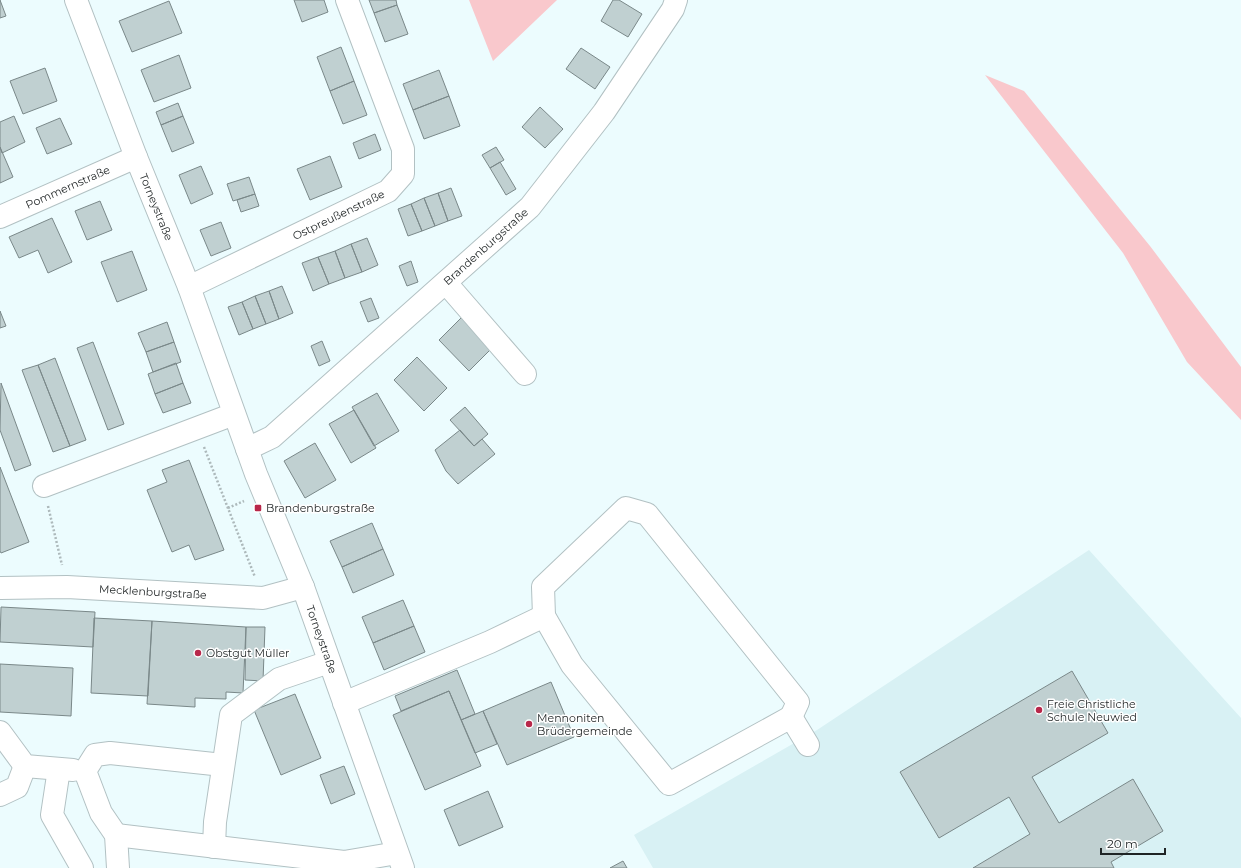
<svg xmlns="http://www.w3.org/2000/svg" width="1241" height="868" font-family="Montserrat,sans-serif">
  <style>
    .built { fill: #d8f1f4 }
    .green { fill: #f9c8cc }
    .building { fill: #c0d0d1; stroke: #7a8889 }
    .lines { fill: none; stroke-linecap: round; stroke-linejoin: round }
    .minor-casing { stroke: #b2c1c3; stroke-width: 24 }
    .path { stroke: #adb9bb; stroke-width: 2.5; stroke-dasharray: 2 2; stroke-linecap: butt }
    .minor { stroke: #fff; stroke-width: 22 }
    .poi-dot { fill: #b8274a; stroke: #fff; stroke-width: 1.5 }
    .labels { text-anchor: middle; stroke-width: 3; stroke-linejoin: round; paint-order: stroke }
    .street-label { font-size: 11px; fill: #1f2425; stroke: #fff }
    .poi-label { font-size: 11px; fill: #1f2425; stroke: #fff; text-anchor: start }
  </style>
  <rect width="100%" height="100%" fill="#ecfcfe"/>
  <path class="built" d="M1089,550l152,168v150h-588l-19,-33 183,-105z"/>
  <path class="green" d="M469,0h88l-64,61z
    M985,75l39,16 126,155 91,121v53l-54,-58 -64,-109z"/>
  <path class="building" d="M0,0l6,16 -6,2z
    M294,0h30l4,12 -26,10z
    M369,0h27l1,5 -23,8z
    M613,0h6l23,14 -14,23 -27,-16z
    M169,1l13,32 -50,19 -13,-31z
    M397,5l11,29 -23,8 -11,-29z
    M341,47l13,34 -24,10 -13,-34z
    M581,48l29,19 -15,22 -29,-20z
    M179,55l12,33 -37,14 -13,-32z
    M45,68l12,33 -34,13 -13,-33z
    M439,70l10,26 -36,14 -10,-26z
    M354,81l13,34 -24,9 -13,-33z
    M449,96l11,30 -36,13 -11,-29z
    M178,103l5,13 -22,9 -5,-13z
    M540,107l23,22 -18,19 -23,-21z
    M14,116l11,26 -23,11 -2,-6v-25z
    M183,116l11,27 -22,9 -11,-27z
    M60,118l12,26 -25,10 -11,-26z
    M375,134l6,16 -22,9 -6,-16z
    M0,147l13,30 -13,6z
    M496,147l8,13 -14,8 -8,-13z
    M330,156l12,31 -32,13 -13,-31z
    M500,162l16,27 -10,6 -16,-27z
    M201,166l12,28 -22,10 -12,-29z
    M249,177l6,17 -22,7 -6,-17z
    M451,188l11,28 -14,5 -10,-28z
    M438,193l10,28 -13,5 -11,-28z
    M255,194l4,12 -18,6 -4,-12z
    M424,198l11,28 -13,5 -11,-27z
    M100,201l12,29 -25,10 -12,-29z
    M411,204l11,27 -14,5 -10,-27z
    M52,218l20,44 -24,11 -10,-23 -19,8 -10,-21z
    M221,222l10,26 -20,8 -11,-26z
    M367,238l11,27 -16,7 -11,-28z
    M351,244l11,28 -17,6 -10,-27z
    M132,251l15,39 -30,12 -16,-40z
    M335,251l10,27 -16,6 -11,-27z
    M318,257l11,27 -16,7 -11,-28z
    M411,261l7,21 -11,4 -8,-20z
    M282,286l11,27 -14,6 -10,-28z
    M269,291l10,28 -13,5 -11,-28z
    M255,296l11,28 -13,5 -11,-27z
    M371,298l8,20 -11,4 -8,-20z
    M242,302l11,27 -14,6 -11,-28z
    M0,311l6,15 -6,2z
    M462,317l30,31 -23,23 -30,-31z
    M167,322l7,20 -28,10 -8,-19z
    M322,341l8,20 -11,5 -8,-20z
    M93,342l31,82 -16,6 -31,-82z
    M174,342l7,20 -28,10 -7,-20z
    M417,357l30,31 -23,23 -30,-31z
    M55,358l31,82 -16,6 -32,-81z
    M176,363l7,20 -28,11 -7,-20z
    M38,365l32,81 -17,6 -31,-82z
    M1,383l30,82 -16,6 -15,-41z
    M183,383l8,20 -28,10 -8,-19z
    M377,393l22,38 -25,15 -22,-39z
    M465,407l23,27 -14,12 -24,-26z
    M354,410l22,38 -25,15 -22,-39z
    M460,430l14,16 8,-7 13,15 -37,30 -12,-13 -11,-21z
    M315,443l21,37 -31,18 -21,-37z
    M189,460l35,90 -29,10 -6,-15 -17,7 -25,-62 20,-8 -5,-12z
    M0,467l29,75 -28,11 -1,-2z
    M372,523l11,26 -41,18 -12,-26z
    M383,549l11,26 -41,18 -11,-26z
    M403,600l11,26 -41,17 -11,-26z
    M1,607l94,5 -2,35 -93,-5z
    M94,618l58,3 -4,75 -57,-3z
    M152,621l94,6 -3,66 -17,-1v7l-31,-1v9l-48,-3z
    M414,626l11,26 -41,18 -11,-27z
    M246,627h19l-2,54 -18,-1z
    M0,664l73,4 -2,48 -71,-4z
    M457,670l18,44 -14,6 -12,-29 -48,20 -6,-15z
    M1072,671l36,62 -76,44 27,46 74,-44 30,52 -52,31 3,6h-141l57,-34 -21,-37 -70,41 -39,-66z
    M551,682l23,55 -67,28 -24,-54z
    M449,691l32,75 -56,24 -32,-75z
    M295,694l26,64 -40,17 -27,-65z
    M483,711l14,33 -22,9 -14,-33z
    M344,766l11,28 -24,10 -11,-29z
    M488,791l15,36 -44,19 -15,-36z
    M623,861l4,7h-17z"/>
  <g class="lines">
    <defs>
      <g id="minor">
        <path id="s1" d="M76,0l60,157 53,130 67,187 47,113 100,281"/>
        <path id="s2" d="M0,217l136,-60"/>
        <path d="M446,283l79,91"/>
        <path id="s3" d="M189,287l199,-96 15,-17v-25l-56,-149"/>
        <path id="s4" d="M247,449l25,-12 258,-230 74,-95 69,-103 3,-9"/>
        <path d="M44,486l190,-72"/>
        <path id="s5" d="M0,588l67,-1 196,11 40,-11"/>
        <path d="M544,616l-1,-29 83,-79 21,6 151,188 -7,15"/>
        <path d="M344,703l146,-61 54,-26 28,49 97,119 122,-67 17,28"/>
        <path d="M0,732l25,34 48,4"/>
        <path d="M59,769l-7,46 30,53"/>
        <path d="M0,795l17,-8 8,-21"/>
        <path d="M116,835l228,27 53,-9"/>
        <path d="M214,847l1,-25 16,-107 48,-36 50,-17"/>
        <path d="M118,868l-2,-33 -15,-22 -16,-42 10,-16 15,-2 113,12"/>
      </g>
    </defs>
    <use href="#minor" class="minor-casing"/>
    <path class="path" d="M204,447l51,130
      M48,506l14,59
      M228,508l16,-7"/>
    <use href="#minor" class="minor"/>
  </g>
  <g class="poi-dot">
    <rect x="254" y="504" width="8" height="8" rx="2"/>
    <circle cx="198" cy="653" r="4"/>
    <circle cx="1039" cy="710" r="4"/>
    <circle cx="529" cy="724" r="4"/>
  </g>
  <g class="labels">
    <g class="street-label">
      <text dy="4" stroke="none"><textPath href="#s2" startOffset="74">Pommernstraße</textPath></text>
      <text dy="4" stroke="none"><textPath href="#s1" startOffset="222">Torneystraße</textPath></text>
      <text dy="4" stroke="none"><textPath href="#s3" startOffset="166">Ostpreußenstraße</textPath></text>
      <text dy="4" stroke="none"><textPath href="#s4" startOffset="314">Brandenburgstraße</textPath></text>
      <text dy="4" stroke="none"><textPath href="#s5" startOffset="153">Mecklenburgstraße</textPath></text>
      <text dy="4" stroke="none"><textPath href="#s1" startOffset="685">Torneystraße</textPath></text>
    </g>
    <g class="poi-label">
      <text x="266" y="512">Brandenburgstraße</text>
      <text x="206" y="657">Obstgut Müller</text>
      <text x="1047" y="708">Freie Christliche<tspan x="1047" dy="13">Schule Neuwied</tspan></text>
      <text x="537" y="722">Mennoniten<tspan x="537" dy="13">Brüdergemeinde</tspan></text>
    </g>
  </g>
  <path d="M1101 848v6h64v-6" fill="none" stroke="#1f2425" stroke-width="2"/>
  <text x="1107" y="848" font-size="12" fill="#1f2425" stroke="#ffffff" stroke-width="3" paint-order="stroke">20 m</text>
</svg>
